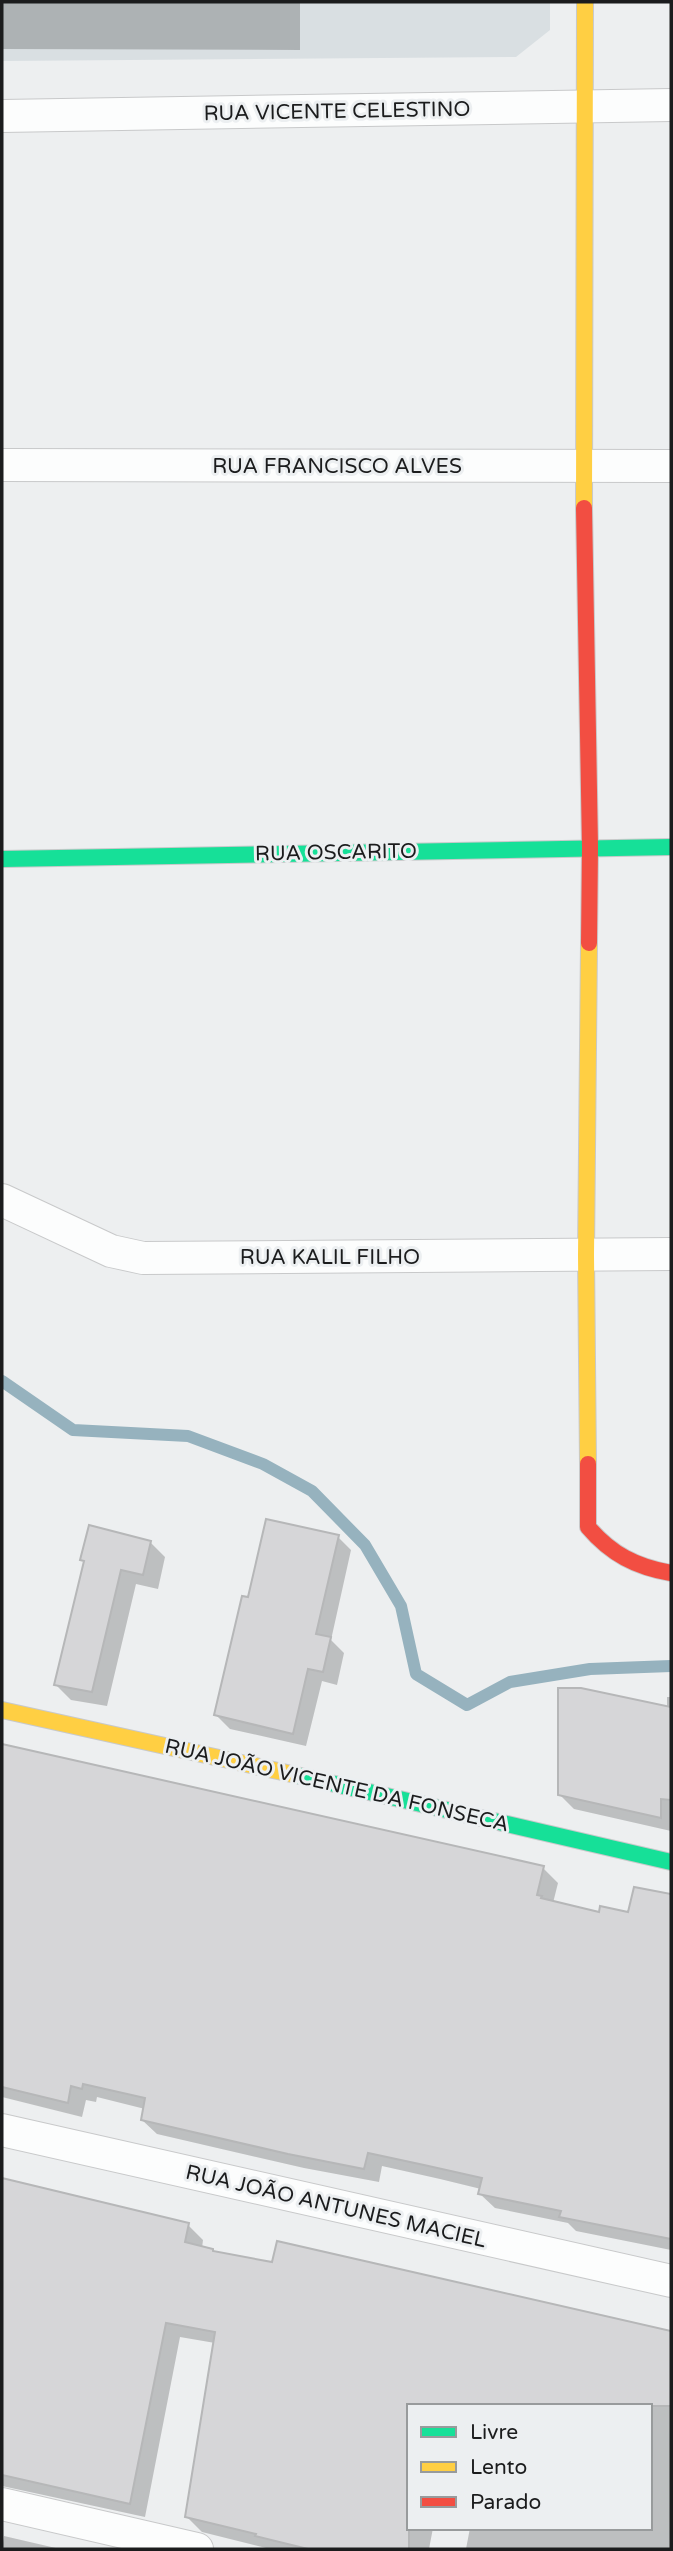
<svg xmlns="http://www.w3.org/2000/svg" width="673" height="2551" font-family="'Varela Round',sans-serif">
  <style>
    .built { fill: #d9dfe2 }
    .shadow { fill: #0003 }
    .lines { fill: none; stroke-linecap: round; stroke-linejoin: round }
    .stream { stroke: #96b2be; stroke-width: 12 }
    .building { fill: #d6d6d8; stroke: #b6b7b8; stroke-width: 2 }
    .street-casing { stroke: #c8c9ca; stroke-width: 34 }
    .fast-casing { stroke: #c8c9ca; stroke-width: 18 }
    .slow-casing { stroke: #c8c9ca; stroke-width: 18 }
    .jam-casing { stroke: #c8c9ca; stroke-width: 18 }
    .street { stroke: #fcfdfd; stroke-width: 32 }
    .fast { stroke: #16e098; stroke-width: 16 }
    .slow { stroke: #ffcf43; stroke-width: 16 }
    .jam { stroke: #f24e42; stroke-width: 16 }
    .labels { text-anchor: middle; stroke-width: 6; stroke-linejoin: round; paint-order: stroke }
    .street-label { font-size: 21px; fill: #1b1c1d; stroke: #eceff1 }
  </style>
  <rect width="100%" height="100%" fill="#edeff0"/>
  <path class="built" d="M2,2h548v28l-34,27 -514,4z"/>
  <path class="shadow" d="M2,2h298v48l-298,-1z
    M338,1537l13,13 -20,90 13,13 -7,32 -15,-4 -16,65 -76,-17 -14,-14 34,-116z
    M150,1542l15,15 -7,32 -22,-5 -29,122 -36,-6 -15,-15 29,-123z
    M667,1697h4v134l-97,-22 -15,-15 108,-86z
    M2,1746l541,122 15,15 -5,20 47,11h29l6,-25 36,8v353l-95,-19 -8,-8 -73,-15 -15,-14 1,-5 -41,-10 -58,-13 -3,16 -75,-14 -147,-34 -15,-14 3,-11 -48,-12 -1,5 -10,-2 -4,17 -80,-20z
    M2,2180l186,45 15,15 -1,8 13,5 59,11 4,-21 393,90v216h-205l4,-21h180v-122h-241v122h24l-4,21h-159l-68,-17 -15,-15 28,-174 -35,-6 -35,180 -143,-31z
    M4,2536l56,13h-58z"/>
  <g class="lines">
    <path class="stream" d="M2,1381l71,49 115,6 75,28 49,27 53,54 36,61 15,68 51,31 43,-23 80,-13 81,-3"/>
  </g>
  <path class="building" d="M266,1519l73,16 -23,99 15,3 -8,35 -15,-3 -15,65 -79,-19 28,-119 6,1z
    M89,1525l62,16 -8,34 -22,-5 -29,122 -38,-7 30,-124 -4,-1z
    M558,1688h23l90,19v93l-10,-1v19l-103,-23z
    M2,1744l542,122 -7,29 5,1 -1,2 58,14 1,-6 28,6 6,-25 37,7v345l-112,-22 2,-6 -83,-17 4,-16 -58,-13 -56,-12 -4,16 -76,-15 -147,-34 4,-22 -62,-14 -1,5 -11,-3 -3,17 -66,-16z
    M2,2178l187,45 -4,19 28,7v2l59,11 5,-21 394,90v75h-262v143h-101l-53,-13 1,-2 -71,-17 30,-185 -49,-9 -36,181 -128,-29z"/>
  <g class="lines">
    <defs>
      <path id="street" d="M2,116l669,-11
        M2,465l669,1
        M2,1200l109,51 32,7 528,-4
        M2,2130l669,151
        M2,2504l195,45"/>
      <path id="fast" d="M2,859l669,-12
        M296,1775l375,87"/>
      <path id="slow" d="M584,508l1,-506
        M588,1464l-2,-209 3,-312
        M2,1710l294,65"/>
      <path id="jam" d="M584,508l6,339 -1,96
        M588,1464v63c23,27 48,40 83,46"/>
    </defs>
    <use href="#street" class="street-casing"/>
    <use href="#fast" class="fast-casing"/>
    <use href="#slow" class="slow-casing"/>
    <use href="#jam" class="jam-casing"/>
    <use href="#street" class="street"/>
    <use href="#fast" class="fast"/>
    <use href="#slow" class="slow"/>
    <use href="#jam" class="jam"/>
  </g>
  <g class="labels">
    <g class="street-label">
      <text transform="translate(337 111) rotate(-1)" y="7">RUA VICENTE CELESTINO</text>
      <text x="337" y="473">RUA FRANCISCO ALVES</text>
      <text transform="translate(336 852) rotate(-1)" y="7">RUA OSCARITO</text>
      <text x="330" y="1264">RUA KALIL FILHO</text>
      <text transform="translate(337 1785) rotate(13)" y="7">RUA JOÃO VICENTE DA FONSECA</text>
      <text transform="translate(336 2206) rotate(13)" y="7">RUA JOÃO ANTUNES MACIEL</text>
    </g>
  </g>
  <rect width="673" height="2551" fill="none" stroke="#1b1c1d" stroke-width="7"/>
  <rect x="407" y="2404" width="245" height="126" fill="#eceff1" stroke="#989b9c" stroke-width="2"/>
  <rect x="421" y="2427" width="35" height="10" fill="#16e098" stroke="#989b9c" stroke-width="2"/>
  <text x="470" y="2439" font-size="21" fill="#1b1c1d">Livre</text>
  <rect x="421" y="2462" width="35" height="10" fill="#ffcf43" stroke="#989b9c" stroke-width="2"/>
  <text x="470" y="2474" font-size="21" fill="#1b1c1d">Lento</text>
  <rect x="421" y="2497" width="35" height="10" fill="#f24e42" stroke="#989b9c" stroke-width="2"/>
  <text x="470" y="2509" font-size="21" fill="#1b1c1d">Parado</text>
</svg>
